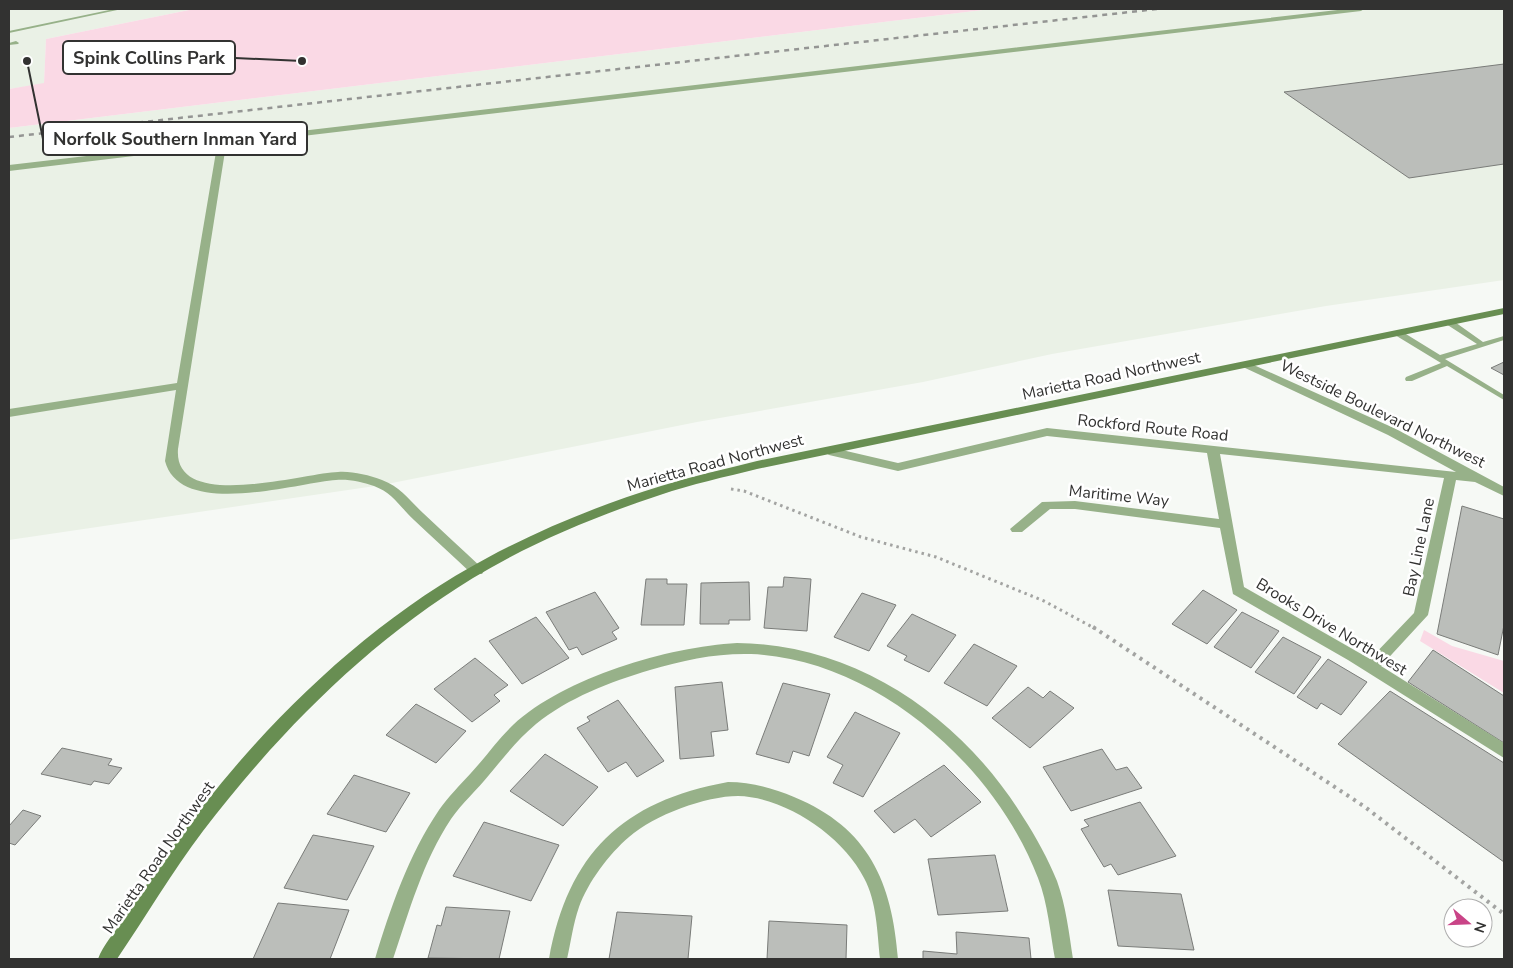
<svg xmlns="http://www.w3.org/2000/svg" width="1513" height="968" font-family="'Nunito Sans',sans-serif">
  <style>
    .built { fill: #eaf1e6 }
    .green { fill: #fad9e5 }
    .building { fill: #bbbeba; stroke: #7a7c79 }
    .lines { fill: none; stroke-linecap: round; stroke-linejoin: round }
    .path-far1 { stroke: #a3a4a2; stroke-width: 3; stroke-dasharray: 2.5 4; stroke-linecap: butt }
    .path { stroke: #a3a4a2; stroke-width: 4; stroke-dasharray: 3 5; stroke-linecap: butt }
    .lane { fill: #97b189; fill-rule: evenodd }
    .street { fill: #97b189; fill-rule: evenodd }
    .secondary { fill: #688e52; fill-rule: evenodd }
    .rail { stroke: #949593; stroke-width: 2.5; stroke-dasharray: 5 5; stroke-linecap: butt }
    .labels { text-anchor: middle; stroke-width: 5; stroke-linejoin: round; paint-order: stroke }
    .street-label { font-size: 16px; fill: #323231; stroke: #fff }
    .leader { fill: none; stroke: #323231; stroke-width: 2 }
    .callout-dot { fill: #323231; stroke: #fff; stroke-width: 2 }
    .callout { fill: #fff; stroke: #323231; stroke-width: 2 }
    .callout-label { font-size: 18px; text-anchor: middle; font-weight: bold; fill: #323231 }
  </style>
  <rect width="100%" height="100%" fill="#f6f9f5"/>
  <path class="built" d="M9,9h185l-148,30 -2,45 -35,5z
    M991,9h513v271l-178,26 -274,48 -129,28 -226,40 -315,63 -373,55v-412z"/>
  <path class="green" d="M194,9h797l-982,119v-39l35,-6 2,-44z
    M1424,630l28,16 52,15v32l-84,-52z"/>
  <path class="building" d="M1504,64v100l-95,14 -125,-86z
    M1504,362v13l-13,-7z
    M1462,506l42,13v106l-6,30 -61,-21z
    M784,577l27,2 -4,52 -43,-3 4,-41h15z
    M646,579h21v5h20l-3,41h-43z
    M749,582l1,38h-21v4h-29l1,-41z
    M1203,590l34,20 -30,34 -35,-20z
    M595,592l24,36 -7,4 5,7 -35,16 -5,-8 -8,3 -23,-38z
    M862,593l34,12 -27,46 -35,-14z
    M1242,612l37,19 -28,37 -37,-21z
    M912,614l44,21 -27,37 -25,-12 3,-4 -20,-10z
    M536,617l33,41 -47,26 -33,-43z
    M1283,637l38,20 -27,37 -39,-22z
    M974,644l43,22 -30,40 -43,-23z
    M1433,650l71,46v47l-96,-61z
    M475,658l33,27 -14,10 6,6 -28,21 -38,-33z
    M1328,659l39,23 -26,33 -20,-12 -4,6 -20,-12z
    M722,682l6,48 -17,2 3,24 -34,3 -5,-72z
    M783,683l47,11 -21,62 -16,-5 -4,12 -33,-9z
    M1028,687l15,11 7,-7 24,17 -44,40 -38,-30z
    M1390,691l114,72v99l-166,-118z
    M618,700l46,61 -27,16 -11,-15 -18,10 -31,-44 13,-7 -3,-4z
    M416,704l50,27 -30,32 -50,-28z
    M855,712l45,21 -37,64 -30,-14 10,-18 -16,-8z
    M62,748l50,11 -4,6 14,3 -13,16 -15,-3 -3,4 -50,-11z
    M1102,749l14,21 11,-3 15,21 -71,23 -28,-44z
    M545,754l53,33 -35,39 -53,-35z
    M944,765l37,37 -50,35 -16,-18 -21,14 -20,-22z
    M354,775l56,18 -24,39 -59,-18z
    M1140,802l36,54 -58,19 -7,-11 -7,3 -23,-38 8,-3 -5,-6z
    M23,810l18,6 -26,29 -6,-2v-17z
    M484,822l75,23 -28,56 -78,-25z
    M313,835l61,11 -27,54 -63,-12z
    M995,855l13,56 -70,4 -10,-56z
    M1108,890l73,4 13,56 -76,-4z
    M278,903l71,7 -19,49h-77z
    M446,907l64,4 -11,48 -71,-1 9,-33 4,1z
    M617,912l75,4 -4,43h-79z
    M769,921l78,4 -1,34h-79z
    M956,932l73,6 2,21h-108v-8l34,3z"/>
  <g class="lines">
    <path class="path-far1" d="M731,489l13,2 117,46 75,20 108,44 52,28"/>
    <path class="path" d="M1093,627l272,180 139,107"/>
    <path class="lane" d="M114,9h8l-113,24v-2z
      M16,41l3,2 -1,1 -9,1v-2z
      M1446,320h6l31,22 21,-6v4l-59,19 59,36v5l-57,-34 -35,15h-6l-1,-2 1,-2 35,-14 -46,-28 -1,-2 1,-2h6l39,24 37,-11 -31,-20z"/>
    <path class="street" d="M1346,9h18l-3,2 -1135,134 -48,304c-5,64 125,24 160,23 14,-1 30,3 44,8 19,7 27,20 41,33 19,18 39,36 59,55l2,3 -2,3h-10c-19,-18 -39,-36 -58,-54 -14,-13 -21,-27 -40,-34 -12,-4 -25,-7 -38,-6 -40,3 -156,39 -171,-19l11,-71 -167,27v-8l168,-26 40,-237 -208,25v-6z
      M1247,362l149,67 108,58v9l-29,-14 -19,-2 -28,135 -47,51 123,77v15l-156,-98 -115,-66 -13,-66 -145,-19h-25l-28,23h-10l-2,-3 32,-27 33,-1 144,18 -12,-66 -160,-17 -149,35 -69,-16 -6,-4 6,-4 69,16 149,-35 409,44 -68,-37 -145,-68 -2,-2 2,-2zM1220,454l224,24 -30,135 -44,46 -126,-72z
      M737,643c120,1 225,75 286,174 13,20 25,42 34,64 9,25 12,52 16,78h-18c-5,-27 -7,-55 -17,-81 -43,-113 -163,-219 -287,-224 -34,-1 -68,6 -101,16 -40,12 -82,28 -114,54 -18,15 -32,33 -47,51 -12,15 -27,28 -38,44 -28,42 -42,93 -58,140h-18c15,-50 34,-105 64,-149 9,-13 21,-25 32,-37 14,-15 27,-34 42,-48 52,-48 155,-78 224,-82z
      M728,782c23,0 45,6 66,15 75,31 98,85 104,162h-18c-3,-27 -3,-57 -16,-81 -21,-42 -79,-81 -126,-82 -32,0 -84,19 -109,41 -20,17 -41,45 -50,70 -6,17 -8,35 -12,52h-18c19,-105 73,-158 179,-177z"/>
    <path class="secondary" d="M1504,308v6l-747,155c-32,8 -65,15 -97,26 -64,21 -129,48 -187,83 -105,64 -195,155 -270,253 -31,41 -57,85 -86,128h-19c5,-14 17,-27 25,-39 17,-25 33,-51 51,-75 79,-112 192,-223 313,-287 56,-30 115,-54 174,-72 32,-10 64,-17 96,-25z"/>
    <path class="rail" d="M9,137l1148,-128"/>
  </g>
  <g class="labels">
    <g class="street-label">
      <text transform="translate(1111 375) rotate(-12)" y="6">Marietta Road Northwest</text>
      <text transform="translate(1383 413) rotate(26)" y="6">Westside Boulevard Northwest</text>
      <text transform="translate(1153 427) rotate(6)" y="6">Rockford Route Road</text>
      <text transform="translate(715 462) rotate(-15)" y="6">Marietta Road Northwest</text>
      <text transform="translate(1119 495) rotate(6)" y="6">Maritime Way</text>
      <text transform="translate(1418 547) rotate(-78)" y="6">Bay Line Lane</text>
      <text transform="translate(1332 626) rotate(31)" y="6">Brooks Drive Northwest</text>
      <text transform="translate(158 857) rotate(-55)" y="6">Marietta Road Northwest</text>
    </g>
  </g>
  <path class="leader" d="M302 61L235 58M27 61L43 139"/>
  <g class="callout-dot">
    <circle cx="302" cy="61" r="5"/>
    <circle cx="27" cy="61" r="5"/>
  </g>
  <g class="callout">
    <rect x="63" y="41" width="172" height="33" rx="5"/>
    <rect x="43" y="122" width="264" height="33" rx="5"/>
  </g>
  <g class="callout-label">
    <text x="149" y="64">Spink Collins Park</text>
    <text x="175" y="145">Norfolk Southern Inman Yard</text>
  </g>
  <rect width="1513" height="968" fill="none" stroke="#323231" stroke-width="20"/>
  <g transform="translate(1468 923) rotate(109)"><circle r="24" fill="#ffffff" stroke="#adadad"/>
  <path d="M0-4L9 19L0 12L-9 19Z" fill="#c94487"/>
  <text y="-8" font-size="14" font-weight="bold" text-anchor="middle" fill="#323231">N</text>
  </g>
</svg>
